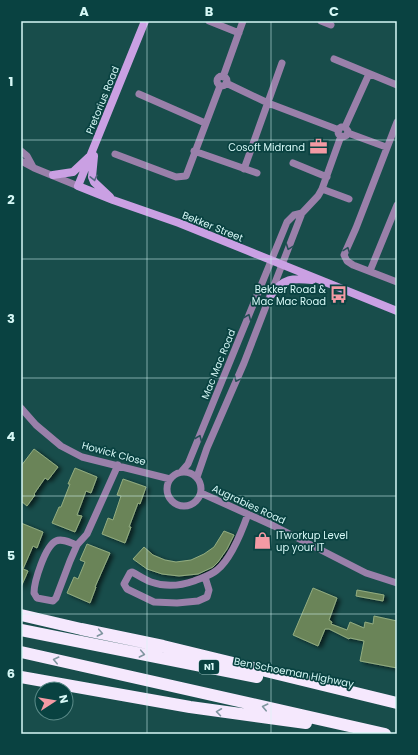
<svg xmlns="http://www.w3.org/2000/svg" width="418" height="755" font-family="Poppins,sans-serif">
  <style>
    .building { fill: #6b8459; stroke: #93ad80; filter: url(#shadow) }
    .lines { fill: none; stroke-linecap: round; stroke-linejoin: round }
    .street { stroke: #9a80aa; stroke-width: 7 }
    .secondary { stroke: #caa0e3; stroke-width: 8 }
    .highway { stroke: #f5e8fd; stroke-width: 12 }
    .oneway { stroke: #566882 }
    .oneway2 { stroke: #264e56 }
    .oneway3 { stroke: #7f959f }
    .grid { fill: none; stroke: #d6f8f6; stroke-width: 1; stroke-opacity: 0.55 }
    .labels { text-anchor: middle; stroke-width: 3.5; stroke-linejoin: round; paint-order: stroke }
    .shield { fill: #094241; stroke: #98c1c0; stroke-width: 1 }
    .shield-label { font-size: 9px; font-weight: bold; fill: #d6f8f6 }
    .street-label { font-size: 10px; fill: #d6f8f6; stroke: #094241 }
    .poi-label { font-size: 10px; fill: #d6f8f6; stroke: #094241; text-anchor: end }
    .neatline { fill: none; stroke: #d6f8f6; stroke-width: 1.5 }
    .grid-label { font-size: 13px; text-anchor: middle; font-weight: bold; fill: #d6f8f6 }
  </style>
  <defs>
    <filter id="shadow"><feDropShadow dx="3.5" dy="2" stdDeviation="2" flood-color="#0009"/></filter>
  </defs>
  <rect width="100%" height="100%" fill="#184d4b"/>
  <path class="building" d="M34,449l24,18 -10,13 -3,-2 -11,16 1,1 -8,11 -6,-5v-35z
    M75,468l22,9 -6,16 -5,-2 -9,24 5,1 -7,16 -23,-9 7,-16h2l9,-23h-2z
    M123,479l23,8 -6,17 -2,-1 -9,24h2l-6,16 -23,-9 6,-16 5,2 8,-24 -4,-1z
    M21,523l22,9 -6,16 -4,-2 -10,23 5,2 -7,16z
    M224,531l10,4 -7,14 -9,13 -5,5 -15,7 -19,2 -17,-2 -15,-5 -14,-10 11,-12 9,8 12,5 11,2 15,-2 13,-6 10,-7z
    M87,544l23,9 -15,34h1l-6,16 -23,-10 7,-16 4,2 7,-17 -5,-2z
    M313,588l24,10 -8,22 3,2 -1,2 16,6 3,-8 14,6 1,-6 8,2 1,-8 23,5v47l-37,-7 4,-20 -14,-3 -1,1 -20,-10h-4l-7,17 -25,-11z
    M357,590l27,5 -1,6 -27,-5z"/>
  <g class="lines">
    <path class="street" d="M209,21l30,12
      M321,21l10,4
      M334,59l63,26
      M217 81a5 5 0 1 1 10 0a5 5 0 1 1-10 0Z
      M223,77l20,-56
      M226,83l42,20 71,27
      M139,94l66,29
      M397,122l-41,106 -12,27 3,6 6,4 44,17
      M345,127l24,-53
      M348,133l38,14
      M21,151l6,5 6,11
      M194,151l63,22
      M115,154l61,23 10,-1 34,-90
      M21,161l13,7 44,18
      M293,163l34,14
      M244,169l38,-106
      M322,189l27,10
      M370,271l27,-66
      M21,408l15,17 25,21 21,11 88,22
      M167 489a17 17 0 1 1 34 0a17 17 0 1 1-34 0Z
      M181,472l7,-8 99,-242 7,-7 8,-2
      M197,477l10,-29 37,-85 58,-150 16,-17 4,-7 19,-53c-4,-2 -4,-6 0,-9h4l3,4 -1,4 -4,2 -2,-1
      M201,493l73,33 92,47 31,10
      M77,545c-6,-2 -15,-7 -21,-4 -11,5 -22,41 -22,52l3,5 16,3 3,-3 14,-37 7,-16 10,-11 31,-69
      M205,577l4,13 -2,7 -9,4 -21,2 -23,-1 -27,-13 -3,-5 6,-11 2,-1c6,3 13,8 19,10 14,5 29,4 43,-1 7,-3 16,-5 23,-11 14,-11 25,-39 31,-56"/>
    <path class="secondary" d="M145,21l-67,165 35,14 66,23 218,88
      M94,156l-2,21 2,5 16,15
      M53,175l20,-3 16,-15
      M271,295c13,-17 21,-17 41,-15"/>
    <path class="highway" d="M21,615l60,14 82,17 234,57
      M21,630l236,47
      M21,652l364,82
      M21,677l169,30 116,16"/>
  </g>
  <defs><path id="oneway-chevron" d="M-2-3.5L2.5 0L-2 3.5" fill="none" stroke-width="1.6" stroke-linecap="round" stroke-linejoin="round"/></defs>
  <use class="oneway" href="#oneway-chevron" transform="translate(94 178) rotate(76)"/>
  <g class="oneway2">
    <use href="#oneway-chevron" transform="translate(289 247) rotate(110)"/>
    <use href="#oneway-chevron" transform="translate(347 250) rotate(-70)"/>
    <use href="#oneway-chevron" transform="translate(248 317) rotate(-68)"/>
    <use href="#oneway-chevron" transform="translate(237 379) rotate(114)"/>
    <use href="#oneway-chevron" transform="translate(199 438) rotate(-68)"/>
  </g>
  <g class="oneway3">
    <use href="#oneway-chevron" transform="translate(100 633) rotate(11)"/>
    <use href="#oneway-chevron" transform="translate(142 654) rotate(11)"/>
    <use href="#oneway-chevron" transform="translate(56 660) rotate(-167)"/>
    <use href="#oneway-chevron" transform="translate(265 707) rotate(-167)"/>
    <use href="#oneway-chevron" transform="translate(219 712) rotate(-172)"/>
  </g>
  <path class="grid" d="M147,21v713M271,21v713M21,140h376M21,259h376M21,378h376M21,496h376M21,614h376"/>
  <defs>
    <symbol id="office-bare" viewBox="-9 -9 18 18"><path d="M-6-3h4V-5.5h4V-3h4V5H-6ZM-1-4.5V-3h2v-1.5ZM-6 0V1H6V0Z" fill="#f49aa4" stroke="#094241" stroke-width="2.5" paint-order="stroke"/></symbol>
    <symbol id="bus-bare" viewBox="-9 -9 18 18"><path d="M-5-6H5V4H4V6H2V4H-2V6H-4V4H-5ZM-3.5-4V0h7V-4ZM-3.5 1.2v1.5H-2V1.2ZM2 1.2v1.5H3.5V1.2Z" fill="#f49aa4" stroke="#094241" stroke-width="2.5" paint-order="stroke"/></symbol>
    <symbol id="shop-bare" viewBox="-9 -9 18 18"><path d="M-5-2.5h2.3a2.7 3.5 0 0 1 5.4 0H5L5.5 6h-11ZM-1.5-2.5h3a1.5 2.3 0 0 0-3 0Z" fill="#f49aa4" stroke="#094241" stroke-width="2.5" paint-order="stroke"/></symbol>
  </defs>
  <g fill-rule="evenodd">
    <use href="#office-bare" x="306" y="134" width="25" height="25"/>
    <use href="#bus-bare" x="326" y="282" width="25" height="25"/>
    <use href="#shop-bare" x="250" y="528" width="25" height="25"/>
  </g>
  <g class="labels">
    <rect class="shield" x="199" y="660" width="20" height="14" rx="3"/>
    <g class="shield-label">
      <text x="209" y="670">N1</text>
    </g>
    <g class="street-label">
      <text transform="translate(102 100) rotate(-68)" y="4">Pretorius Road</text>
      <text transform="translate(213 226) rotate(22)" y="4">Bekker Street</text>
      <text transform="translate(218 364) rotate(-68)" y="4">Mac Mac Road</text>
      <text transform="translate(114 453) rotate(15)" y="4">Howick Close</text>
      <text transform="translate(249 504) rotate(25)" y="4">Augrabies Road</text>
      <text transform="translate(294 672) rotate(11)" y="4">Ben Schoeman Highway</text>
    </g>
    <g class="poi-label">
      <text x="305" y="151">Cosoft Midrand</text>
      <text x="326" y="293">Bekker Road &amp;<tspan x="326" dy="12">Mac Mac Road</tspan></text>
      <text x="276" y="539" text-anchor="start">ITworkup Level<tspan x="276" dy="12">up your IT</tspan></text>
    </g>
  </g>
  <rect width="418" height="755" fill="none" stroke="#094241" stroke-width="44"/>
  <g transform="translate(54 701) rotate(78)"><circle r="19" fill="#094241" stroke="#5b8b89"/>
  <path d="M0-3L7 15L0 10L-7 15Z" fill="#f49aa4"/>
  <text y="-6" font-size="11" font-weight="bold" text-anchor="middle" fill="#d6f8f6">N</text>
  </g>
  <rect x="22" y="22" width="374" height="711" class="neatline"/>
  <g class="grid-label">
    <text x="84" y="16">A</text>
    <text x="209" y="16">B</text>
    <text x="334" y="16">C</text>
    <text x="11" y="86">1</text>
    <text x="11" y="204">2</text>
    <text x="11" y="323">3</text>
    <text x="11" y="441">4</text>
    <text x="11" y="560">5</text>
    <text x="11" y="678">6</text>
  </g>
</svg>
